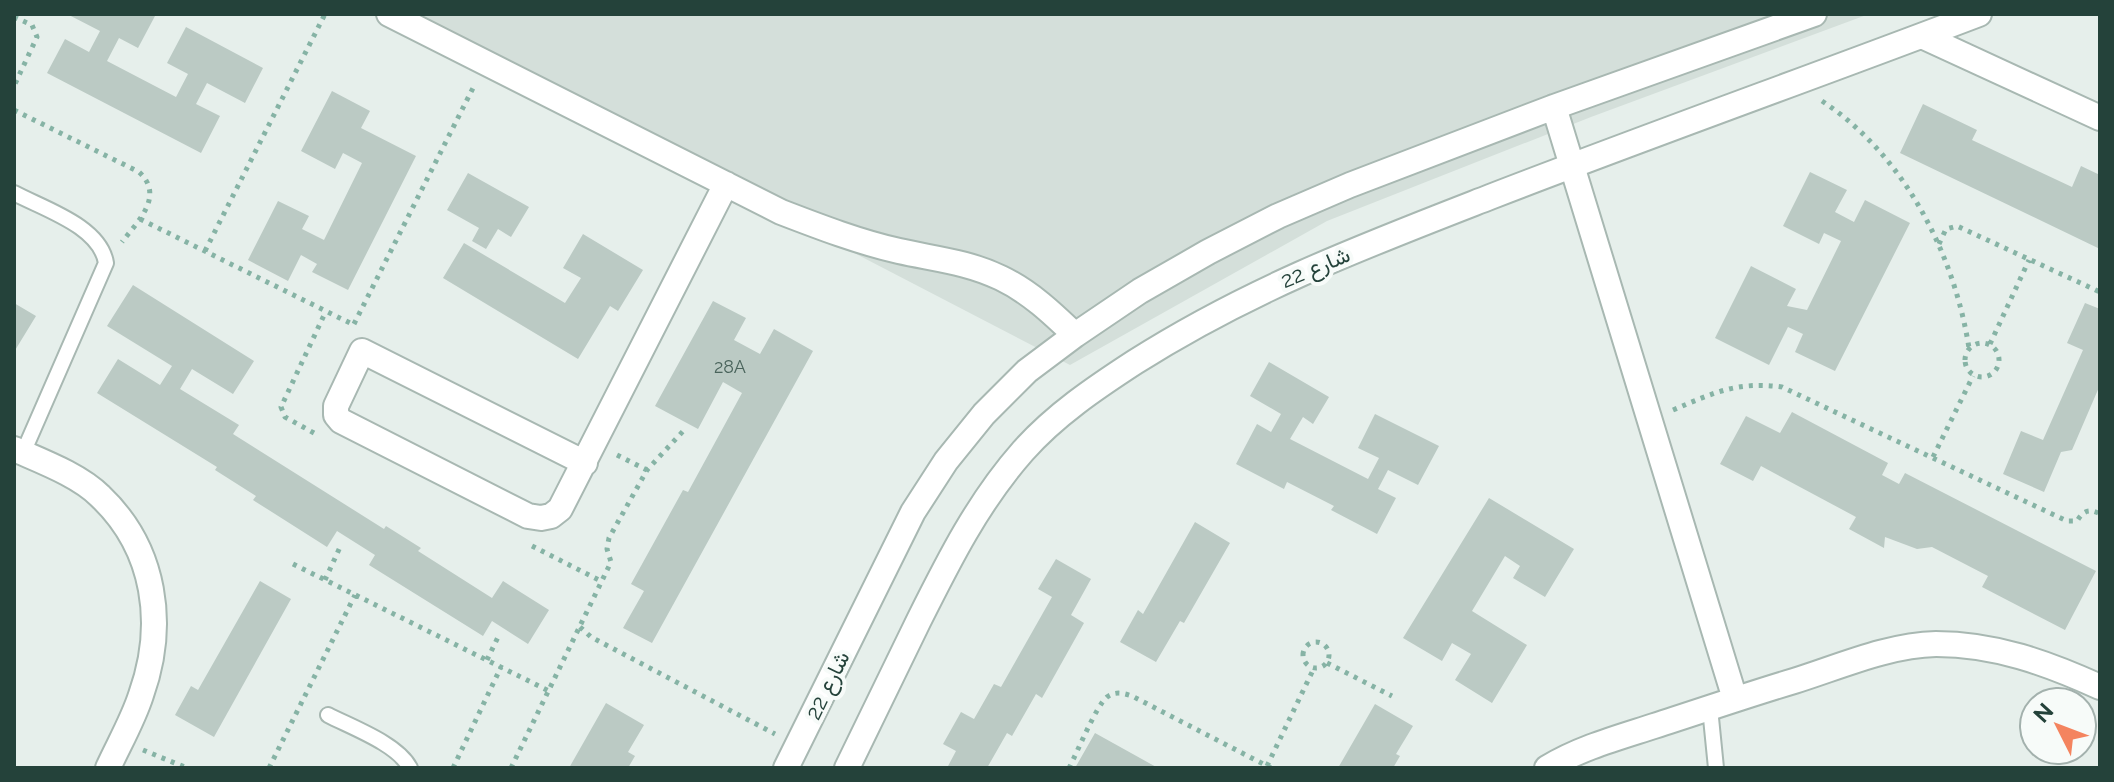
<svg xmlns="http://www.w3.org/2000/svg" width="2114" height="782" font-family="Raleway,Vazirmatn,sans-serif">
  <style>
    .built { fill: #d4dfda }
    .building { fill: #bbcac4 }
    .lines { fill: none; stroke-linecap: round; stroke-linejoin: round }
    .lane-casing { stroke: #a8b8b2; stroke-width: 18 }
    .street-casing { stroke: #a8b8b2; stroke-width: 28 }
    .path { stroke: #86b3a5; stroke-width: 5; stroke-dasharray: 4 6; stroke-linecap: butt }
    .lane { stroke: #fff; stroke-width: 14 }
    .street { stroke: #fff; stroke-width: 24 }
    .labels { text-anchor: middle; stroke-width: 8; stroke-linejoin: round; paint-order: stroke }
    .number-label { font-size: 18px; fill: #4a645c }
    .street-label { font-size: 22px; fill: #24423a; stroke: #f7fbf9 }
  </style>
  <rect width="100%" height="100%" fill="#e6efeb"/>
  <path class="built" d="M394,14h1475l-278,103 -264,104 -257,144z"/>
  <path class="building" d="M67,14h84l4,2 -17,32 -19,-10 -12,23 69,36 12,-23 -21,-11 19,-36 77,41 -18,35 -38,-20 -11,21 24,12 -19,37 -154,-80 18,-34 24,13 11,-21z
    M332,91l38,20 -9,17 55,28 -68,134 -36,-18 5,-8 -16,-9 -13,26 -40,-21 30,-59 31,15 -7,13 22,11 38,-77 -19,-10 -8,16 -34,-18z
    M1923,104l54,26 -5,10 100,47 9,-21 19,9v74l-200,-96z
    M1810,172l37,18 -12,22 19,10 11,-22 45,23 -75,148 -40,-19 8,-18 -15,-7 -19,38 -54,-27 36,-72 45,23 -9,17 20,4 34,-69 -17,-8 -5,11 -36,-18z
    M468,173l61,34 -18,30 -13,-8 -12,20 -14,-8 7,-13 -32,-18z
    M583,234l60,36 -25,41 -8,-5 -32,53 -135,-81 21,-35 101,60 16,-25 -18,-10z
    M133,285l121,76 -21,33 -41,-25 -12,20 59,36 -6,9 151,95 2,-3 35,22 -3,3 74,47 11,-17 46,29 -21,34 -36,-23 -9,15 -114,-71 6,-10 -38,-24 -10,16 -74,-47 3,-4 -41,-26 2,-3 -120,-74 21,-34 42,26 12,-19 -65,-40z
    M713,301l33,17 -12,22 26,14 14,-25 39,22 -161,292 -29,-15 21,-37 -13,-7 52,-94 5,2 54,-99 -19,-11 -25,47 -43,-23z
    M14,303l22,13 -22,36z
    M2085,303l15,6v76l-28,65 -11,2 -17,40 -41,-18 18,-43 22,9 40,-90 -16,-7z
    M1269,362l60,35 -16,27 -10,-7 -13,22 78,40 11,-21 -21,-10 17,-34 64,32 -21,39 -30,-15 -10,19 18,9 -19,36 -46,-24 3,-4 -47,-24 -3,7 -48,-25 21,-40 14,8 10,-18 -31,-18z
    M1792,412l96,51 -6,12 17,9 6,-11 191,98 -31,59 -83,-43 6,-11 -56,-29 -15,2 -32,-12 -1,11 -35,-19 7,-12 -95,-51 -8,15 -33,-17 26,-48 34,17z
    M1489,498l85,51 -29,48 -32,-19 7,-12 -15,-10 -33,55 55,34 -35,58 -37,-23 16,-26 -19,-11 -10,18 -39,-23z
    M1195,522l35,21 -46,80 -4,-2 -24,41 -36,-20 18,-32 5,4z
    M1056,559l35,20 -20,36 13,8 -42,75 -6,-4 -24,42 -5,-3 -20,35h-40l9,-17 -13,-7 18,-32 13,7 20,-35 7,3 51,-90 -14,-8z
    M260,581l31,18 -77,138 -39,-22 16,-29 7,4z
    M606,703l38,22 -16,27 7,4 -7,12h-59z
    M1375,704l38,22 -17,28 4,2 -7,12h-55z
    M1095,733l63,35h-83z"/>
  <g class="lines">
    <defs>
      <path id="lane" d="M14,193c30,16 86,33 92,70l-83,190
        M1710,708l6,60
        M328,715c23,12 70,29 82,53"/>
      <path id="street" d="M389,14l392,198c39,15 78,30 118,39 36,8 69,11 102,27 29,14 51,35 74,57
        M1922,36l178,82
        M1554,107l181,592
        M14,449c27,12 65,26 86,47 56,53 66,129 41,199 -8,25 -22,49 -33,73
        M585,463l-223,-112 -26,55v9l5,6 187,95 13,2 10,-2 9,-7 166,-325
        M786,768l127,-256 33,-51 38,-47 43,-43 48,-36 65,-44 68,-39 70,-36 72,-31 204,-78 260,-93
        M847,768c24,-49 48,-98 72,-148 30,-60 59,-118 104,-169 32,-36 72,-63 112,-89 115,-73 229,-116 355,-165 163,-63 326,-121 489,-183
        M1547,768c33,-20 70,-30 107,-42 47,-15 93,-31 140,-45 45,-14 94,-36 142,-37 59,0 111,19 164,43"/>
    </defs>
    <use href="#lane" class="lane-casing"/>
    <use href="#street" class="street-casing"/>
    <path class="path" d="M14,17l18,8 5,12 -23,49
      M1822,101c82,54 132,152 147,247
      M14,110l125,62c26,24 -1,49 -17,70
      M140,219l214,106
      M1939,244l7,-15 11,-3 143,66
      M205,251l120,-237
      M354,324l120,-238
      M1965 360a17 17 0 1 1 34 0a17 17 0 1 1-34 0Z
      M1990,344l39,-84
      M1673,410c40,-17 64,-29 109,-23l285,134h10c6,-10 12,-13 23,-7
      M314,433l-29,-16 -4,-10 45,-96
      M617,455l30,15
      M1933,457l40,-81
      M532,546l69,35
      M293,564l256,127
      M325,580l16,-35
      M580,627l11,10 184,97
      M1303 655a13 13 0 1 1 26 0a13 13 0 1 1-26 0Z
      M487,660l12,-25
      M1327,663l65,33
      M143,750l44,18
      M1267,766l47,-98
      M269,768l86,-173
      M453,768l48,-101
      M511,768l100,-206 -4,-13 2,-11 38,-68 39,-42
      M1069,768c8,-15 27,-62 38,-71 8,-6 16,-4 25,-1l139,72"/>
    <use href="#lane" class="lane"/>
    <use href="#street" class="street"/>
  </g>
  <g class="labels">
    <g class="number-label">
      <text x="730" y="373">28A</text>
    </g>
    <g class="street-label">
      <text transform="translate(1315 267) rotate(-23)" y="8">شارع 22</text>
      <text transform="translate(827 685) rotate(-64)" y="8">شارع 22</text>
    </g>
  </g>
  <rect width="2114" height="782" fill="none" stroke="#24423a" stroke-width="32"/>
  <g transform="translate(2058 726) rotate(312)"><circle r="38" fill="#f7fbf9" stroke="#a3b1ad" stroke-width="2"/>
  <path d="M0-6L14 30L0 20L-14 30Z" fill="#f4845f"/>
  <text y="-12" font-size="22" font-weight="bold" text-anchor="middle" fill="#24423a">N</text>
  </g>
</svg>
